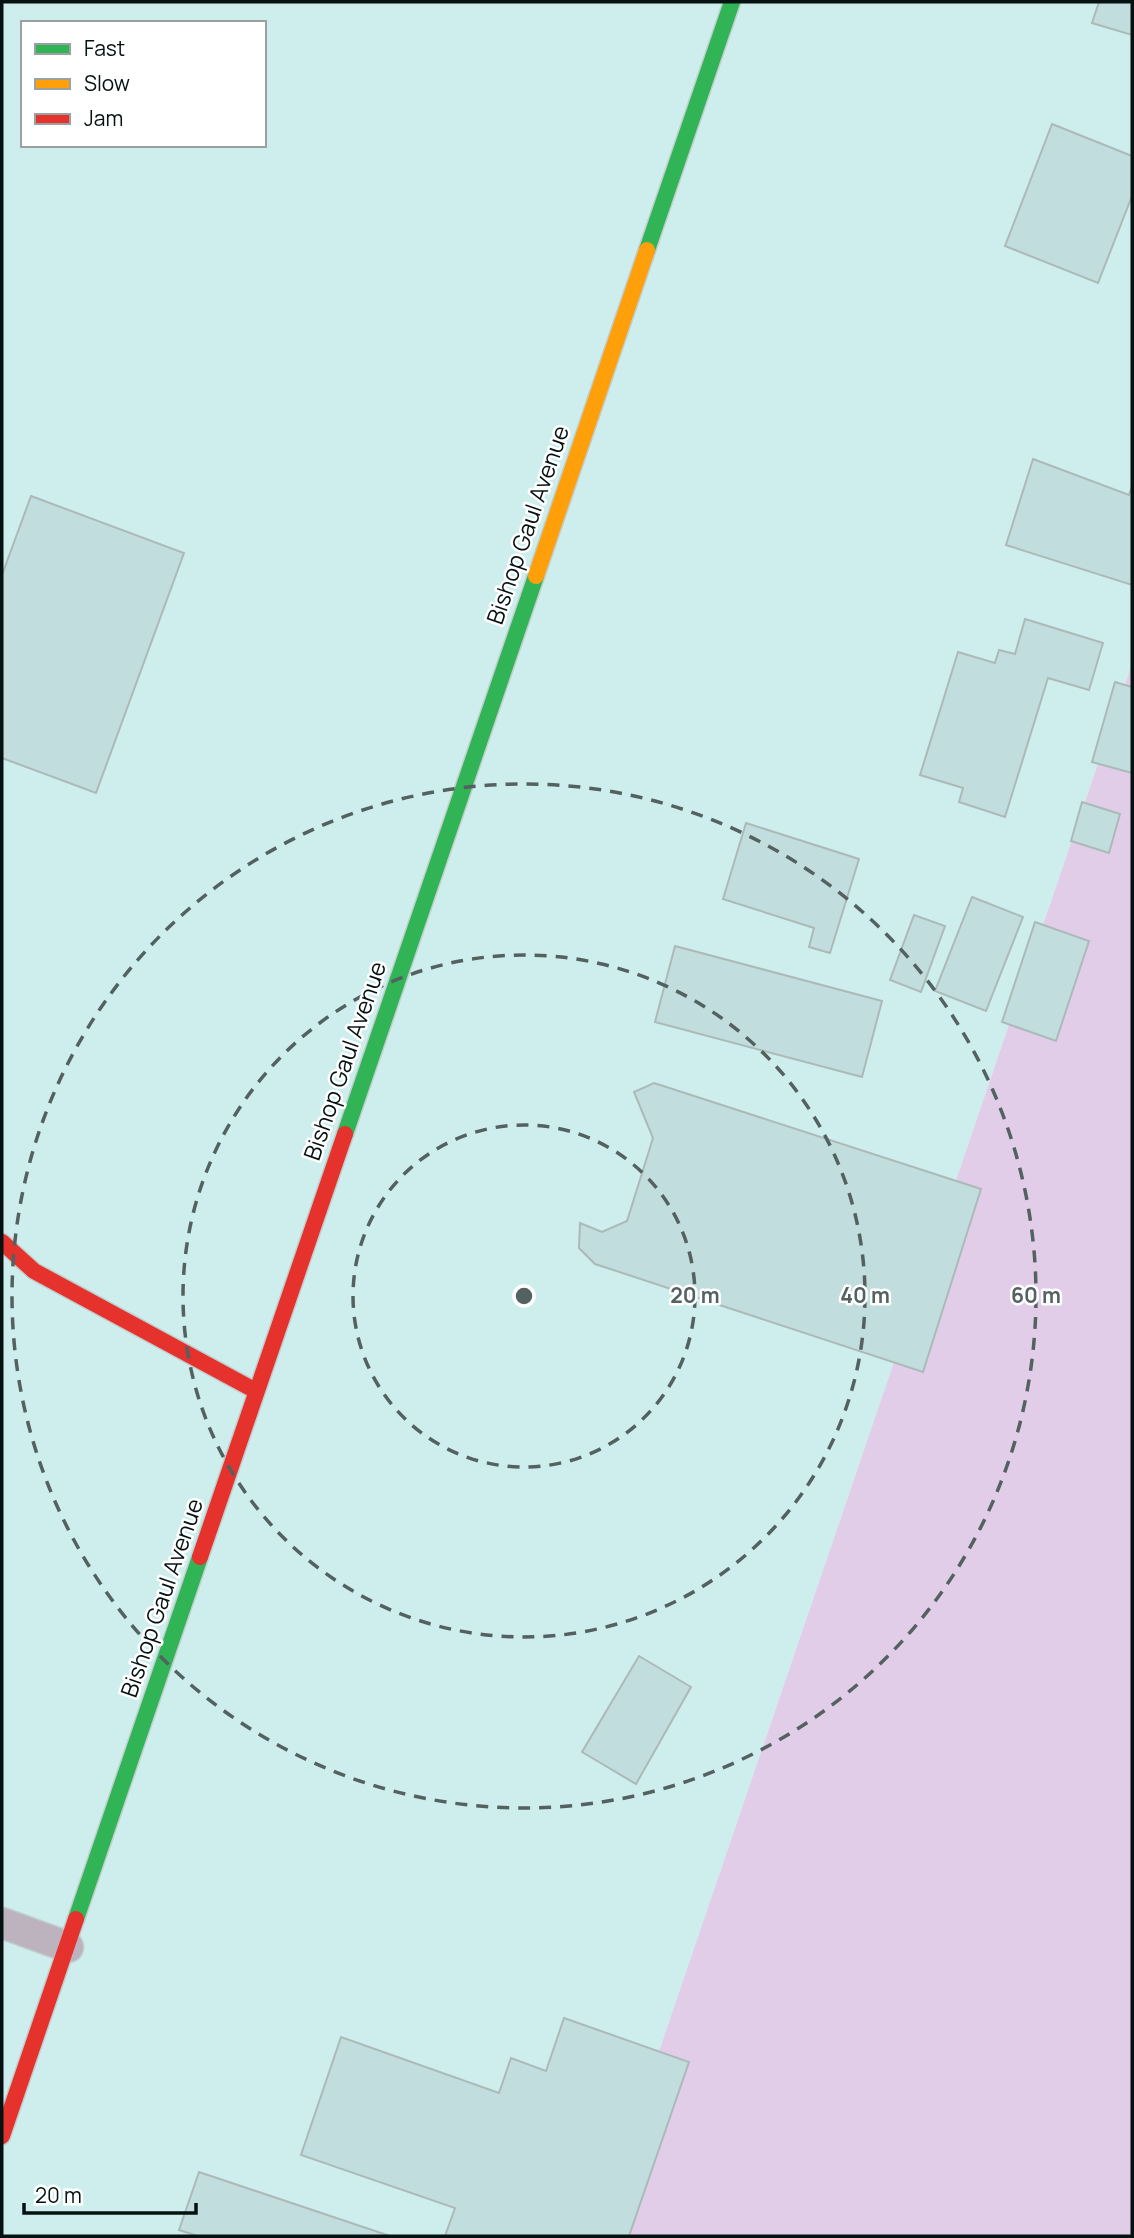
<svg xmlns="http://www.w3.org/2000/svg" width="1134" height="2238" font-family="Manrope,sans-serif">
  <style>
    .built { fill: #ceeeee; fill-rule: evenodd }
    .forest { fill: #e2cde9 }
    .building { fill: #c2dddd; stroke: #abbab9; stroke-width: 2 }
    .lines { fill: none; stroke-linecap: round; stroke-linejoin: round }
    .lane-casing { stroke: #c0cecd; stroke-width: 33 }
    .fast-casing { stroke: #c0cecd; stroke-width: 19 }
    .slow-casing { stroke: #c0cecd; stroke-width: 19 }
    .jam-casing { stroke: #c0cecd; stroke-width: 19 }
    .lane { stroke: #bcb3be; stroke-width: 30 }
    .fast { stroke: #30b455; stroke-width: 16 }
    .slow { stroke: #ff9f0a; stroke-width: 16 }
    .jam { stroke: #e5322d; stroke-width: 16 }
    .ring { fill: none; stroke: #536161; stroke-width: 3.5; stroke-dasharray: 12 9 }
    .labels { text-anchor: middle; stroke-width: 5; stroke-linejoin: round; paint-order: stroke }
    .street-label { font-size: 23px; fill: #061212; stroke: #fff }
    .centre { fill: #536161; stroke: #fff; stroke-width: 3.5 }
    .ring-label { font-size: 21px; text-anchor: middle; font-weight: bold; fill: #536161; stroke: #fff; stroke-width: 5; stroke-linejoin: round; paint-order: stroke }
  </style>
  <rect width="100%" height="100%" fill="#e1f4f3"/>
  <path class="built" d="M2,2h1130v662l-536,1572h-594zM23,23h241v122h-241z"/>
  <path class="forest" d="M1132,664v1572h-536z"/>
  <path class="building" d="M1099,2h33v33l-40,-12z
    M1052,124l80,32v40l-34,87 -93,-37z
    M1033,459l96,36 3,-9v99l-126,-40z
    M31,496l153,57 -88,240 -94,-35v-183z
    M1025,619l78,24 -14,47 -41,-12 -43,139 -46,-15 4,-14 -43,-13 38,-123 37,11 4,-13 16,4z
    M1115,682l17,5v86l-40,-11z
    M1082,802l38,12 -11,39 -38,-12z
    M746,823l113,36 -29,94 -21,-6 5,-19 -91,-29z
    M972,897l51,20 -37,94 -51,-20z
    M914,915l31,11 -24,66 -31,-12z
    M1035,922l54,19 -33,100 -54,-19z
    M675,946l207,55 -20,76 -207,-55z
    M654,1083l327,106 -58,183 -328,-108 -16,-16 1,-25 22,9 25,-11 26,-83 -19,-46z
    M639,1656l52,31 -55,97 -54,-32z
    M564,2018l125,44 -60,174h-184l10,-28 -154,-53 40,-118 158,56 12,-35 35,13z
    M199,2172l191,64h-192l-19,-6z"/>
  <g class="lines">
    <defs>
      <path id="lane" d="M2,1923l66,24"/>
      <path id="fast" d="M647,250l85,-248
        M345,1134l191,-558
        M76,1919l124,-362"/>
      <path id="slow" d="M536,576l111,-326"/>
      <path id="jam" d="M2,1242l32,29 222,120
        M200,1557l145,-423
        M2,2136l74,-217"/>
    </defs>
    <use href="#lane" class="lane-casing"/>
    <use href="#fast" class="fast-casing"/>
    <use href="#slow" class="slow-casing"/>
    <use href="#jam" class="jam-casing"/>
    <use href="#lane" class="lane"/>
    <use href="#fast" class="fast"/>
    <use href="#slow" class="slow"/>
    <use href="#jam" class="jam"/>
  </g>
  <g class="ring">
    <circle cx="524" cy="1296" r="171"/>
    <circle cx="524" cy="1296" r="341"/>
    <circle cx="524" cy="1296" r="512"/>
  </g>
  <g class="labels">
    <g class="street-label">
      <text transform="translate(528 525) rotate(-71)" y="8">Bishop Gaul Avenue</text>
      <text transform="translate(345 1061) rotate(-71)" y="8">Bishop Gaul Avenue</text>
      <text transform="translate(162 1598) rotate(-71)" y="8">Bishop Gaul Avenue</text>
    </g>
  </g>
  <circle cx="524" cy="1296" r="10" class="centre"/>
  <g class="ring-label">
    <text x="695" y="1303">20 m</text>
    <text x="865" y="1303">40 m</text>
    <text x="1036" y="1303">60 m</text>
  </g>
  <rect width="1134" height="2238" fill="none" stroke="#061212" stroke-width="7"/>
  <rect x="21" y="21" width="245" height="126" fill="#ffffff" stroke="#9ba0a0" stroke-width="2"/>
  <rect x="35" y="44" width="35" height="10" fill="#30b455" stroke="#9ba0a0" stroke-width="2"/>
  <text x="84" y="56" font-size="21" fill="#061212">Fast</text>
  <rect x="35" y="79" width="35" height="10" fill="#ff9f0a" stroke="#9ba0a0" stroke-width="2"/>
  <text x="84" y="91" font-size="21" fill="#061212">Slow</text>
  <rect x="35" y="114" width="35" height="10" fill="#e5322d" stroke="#9ba0a0" stroke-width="2"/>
  <text x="84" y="126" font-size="21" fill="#061212">Jam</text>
  <path d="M24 2203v10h172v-10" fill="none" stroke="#061212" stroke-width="3.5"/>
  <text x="35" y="2203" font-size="21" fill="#061212" stroke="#ffffff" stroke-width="5" paint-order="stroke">20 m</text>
</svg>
